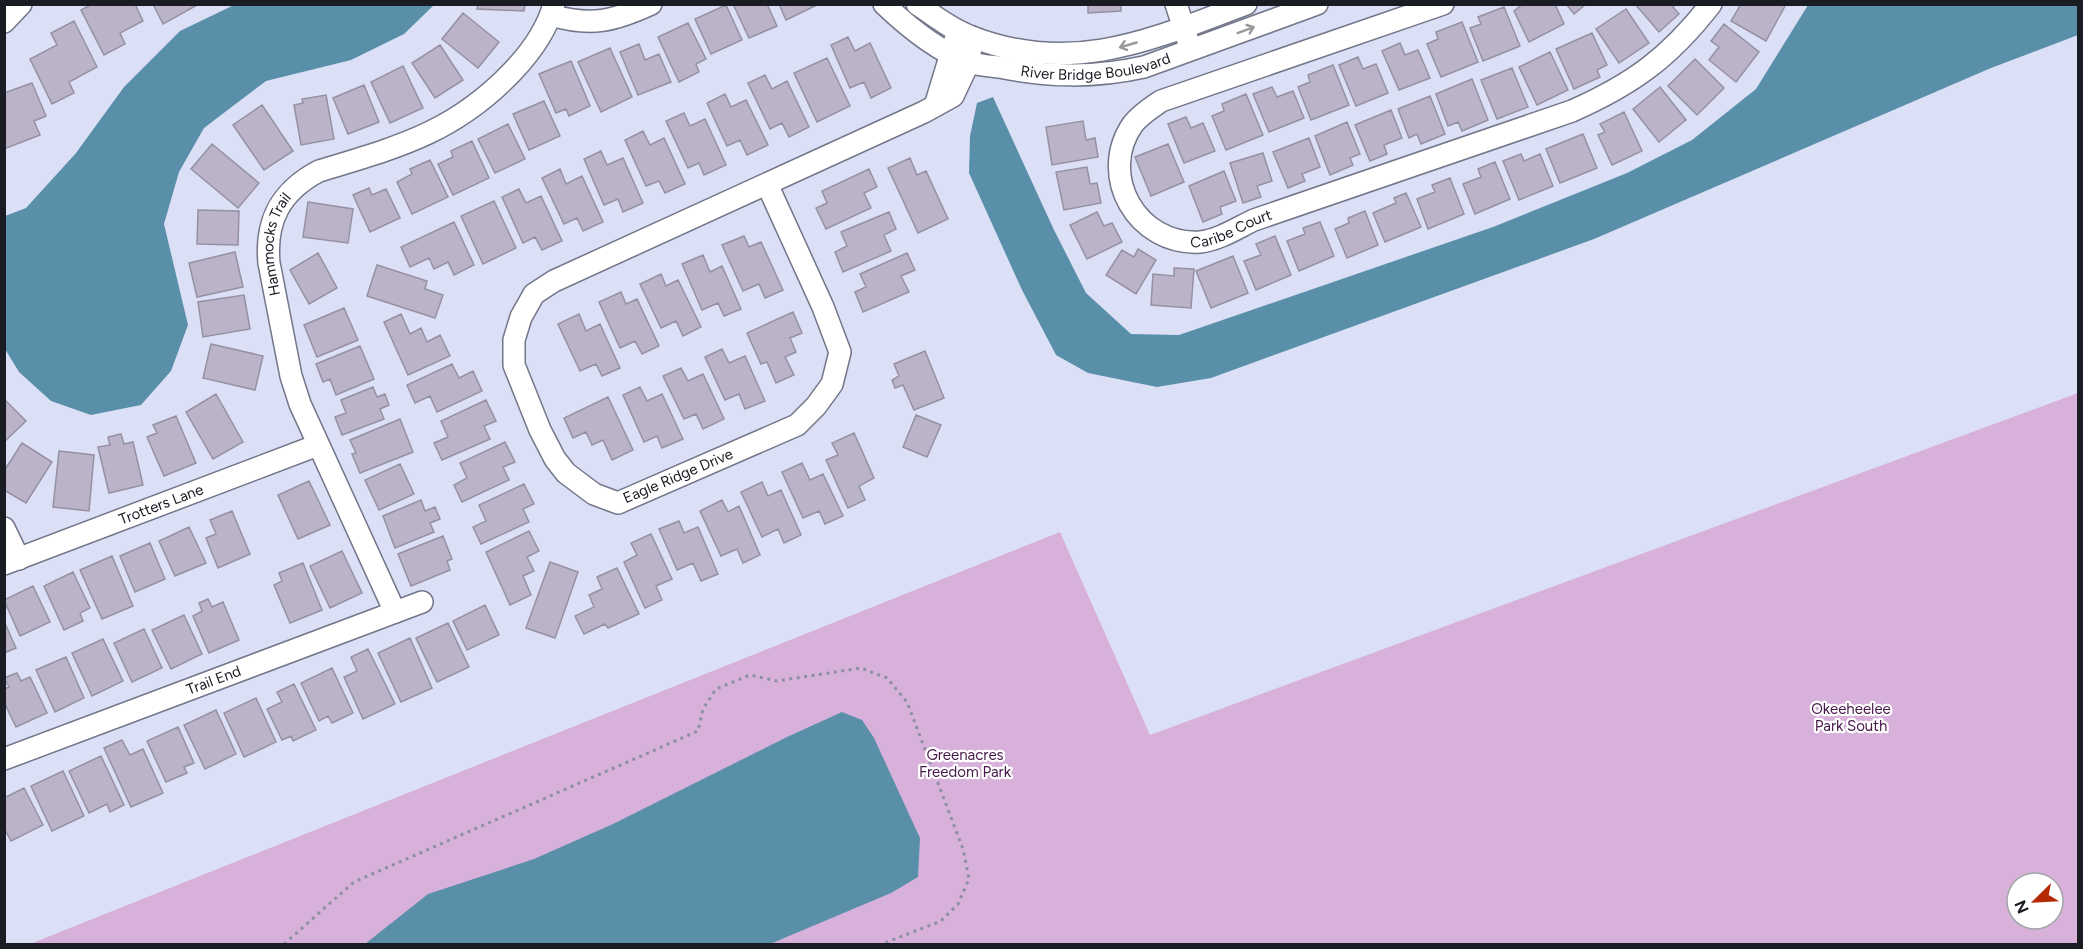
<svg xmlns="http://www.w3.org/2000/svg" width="2083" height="949" font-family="Figtree,sans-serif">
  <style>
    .green { fill: #d7b1da; fill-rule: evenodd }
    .water { fill: #5a8faa }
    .building { fill: #bbb4c8; stroke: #9690a3; stroke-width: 1.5 }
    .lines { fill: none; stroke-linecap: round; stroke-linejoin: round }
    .street-casing { stroke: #737689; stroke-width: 24 }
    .path { stroke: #8c909f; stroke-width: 3; stroke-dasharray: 3 4.5; stroke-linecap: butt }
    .street { stroke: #fff; stroke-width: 21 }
    .oneway { stroke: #98999c }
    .labels { text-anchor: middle; stroke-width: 4.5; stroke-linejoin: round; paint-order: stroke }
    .street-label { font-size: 15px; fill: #1a1c23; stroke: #fff }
    .park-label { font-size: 15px; fill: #47194b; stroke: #fff }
  </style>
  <rect width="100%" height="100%" fill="#dce0f6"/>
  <path class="green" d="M2078,393v551h-2048l1030,-412 90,203zM2017,883h36v36h-36z"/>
  <path class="water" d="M234,5h200l-30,29 -53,26 -85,21 -62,47 -25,44 -15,52 24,101 -17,46 -30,34 -50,10 -40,-14 -32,-29 -14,-23v-133l21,-8 50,-55 48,-66 56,-56z
    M1808,5h270v30l-87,33 -397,171 -383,139 -54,9 -69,-14 -32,-18 -34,-65 -53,-117 1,-37 7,-33 16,-6 61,133 32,63 45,41 48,1 314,-108 134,-54 65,-33 64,-51z
    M842,712l20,8 12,18 46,100 -2,39 -27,16 -121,51h-405l63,-50 106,-35 79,-35 174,-87z"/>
  <path class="building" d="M92,4h43l8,17 -23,12 5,11 -21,11 -23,-45z
    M153,4h46l-36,20z
    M478,4h47l-1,7 -47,-2z
    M733,4h34l10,22 -28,12z
    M779,4h40l-33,16z
    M1088,4h33v7l-33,2z
    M1523,4h32l9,20 -35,18 -15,-31z
    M1566,4h20l-12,10z
    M1635,4h40l-2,3 6,7 -20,18z
    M1741,4h41l3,2 -19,35 -35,-20z
    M726,5l16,35 -31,14 -16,-35z
    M1504,7l16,39 -37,15 -13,-33 11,-4 -3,-7z
    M1626,9l23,34 -30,20 -23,-34z
    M463,13l36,29 -21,26 -36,-29z
    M74,21l23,46 -28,15 5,11 -22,11 -22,-45 27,-14 -6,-12z
    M1462,22l16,40 -37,15 -14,-33 11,-5 -2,-7z
    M688,23l18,36 -10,5 3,8 -20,10 -21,-45z
    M1724,24l35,28 -23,30 -27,-22 10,-13 -8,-6z
    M1592,33l15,32 -10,5 3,7 -26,12 -18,-40z
    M848,37l7,14 15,-8 21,45 -20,10 -7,-16 -14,6 -19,-43z
    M1400,43l5,12 13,-5 12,28 -31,12 -17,-39z
    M639,44l6,16 14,-6 12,28 -33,13 -18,-43z
    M440,45l23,35 -28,18 -23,-35z
    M610,48l22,49 -31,15 -23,-50z
    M1550,52l18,38 -31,15 -18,-38z
    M1358,57l5,12 13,-5 12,29 -32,13 -17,-41z
    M827,58l23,48 -33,16 -23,-49z
    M1695,59l29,29 -27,27 -29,-29z
    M571,61l19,45 -21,10 -3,-7 -10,4 -17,-39z
    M1333,65l16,40 -38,15 -13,-33 12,-5 -2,-7z
    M403,66l20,42 -33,15 -19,-41z
    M1512,68l16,39 -31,12 -16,-39z
    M765,75l7,14 15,-8 22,46 -20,10 -7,-14 -12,6 -22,-46z
    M1472,79l16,41 -26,11 -4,-9 -10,4 -12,-32z
    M32,83l14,33 -12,5 6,14 -36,14v-56z
    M364,85l15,37 -31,12 -15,-36z
    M1272,87l5,10 16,-6 11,27 -35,14 -16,-38z
    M1660,87l26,33 -27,22 -26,-33z
    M725,94l6,13 15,-7 22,45 -21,10 -7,-15 -13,6 -20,-43z
    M1246,94l17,41 -37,15 -14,-34 12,-5 -2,-7z
    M326,95l8,44 -33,6 -7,-40 9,-2 -1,-4z
    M1430,96l15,38 -24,10 -4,-10 -8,4 -11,-29z
    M544,101l16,35 -31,14 -16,-36z
    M262,105l31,46 -29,19 -31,-45z
    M1391,110l11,28 -18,7 3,9 -17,7 -15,-36z
    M1624,112l18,39 -30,14 -14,-30 7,-3 -5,-8z
    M684,113l6,13 15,-7 21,46 -22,10 -5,-12 -11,5 -22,-47z
    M1186,117l5,11 12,-5 12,28 -31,12 -16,-39z
    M1083,121l3,19 9,-2 3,19 -46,8 -6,-38z
    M1347,122l13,32 -10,4 3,7 -23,10 -15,-39z
    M508,124l17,35 -30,14 -17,-34z
    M643,131l7,14 14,-7 21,46 -20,9 -6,-12 -13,5 -21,-46z
    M1583,134l14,34 -37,15 -14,-34z
    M1309,138l11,29 -18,7 3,7 -17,7 -15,-36z
    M472,141l17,37 -36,17 -15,-31 15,-7 -2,-6z
    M212,144l47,39 -21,25 -47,-39z
    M1168,144l16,38 -33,14 -16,-39z
    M601,151l6,14 16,-7 20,45 -20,9 -5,-13 -14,6 -20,-46z
    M1263,153l9,28 -15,5 4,11 -18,6 -13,-40z
    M1521,154l3,7 16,-7 13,32 -34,14 -16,-39z
    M910,158l7,17 9,-4 22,48 -30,14 -30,-65z
    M430,160l18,37 -36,17 -15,-32 15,-8 -2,-5z
    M1495,162l15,37 -35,15 -12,-30 18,-7 -3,-8z
    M1087,167l3,17 7,-1 4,20 -37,7 -8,-38z
    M560,169l6,15 16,-8 21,46 -20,9 -6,-13 -13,6 -22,-46z
    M869,169l8,18 -13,6 7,15 -45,21 -10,-21 11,-5 -5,-12z
    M1224,171l12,30 -16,6 2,7 -19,8 -14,-36z
    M1450,178l14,36 -36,15 -11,-30 18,-7 -3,-7z
    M369,188l3,7 14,-6 14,29 -30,14 -17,-37z
    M519,189l7,14 15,-7 21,45 -20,9 -7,-13 -12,6 -21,-46z
    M1406,193l15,34 -36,15 -12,-29 23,-10 -2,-5z
    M494,201l22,47 -33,16 -22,-48z
    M308,202l45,7 -5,34 -45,-6z
    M198,210l41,1 -1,34 -41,-1z
    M1365,211l13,34 -31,13 -12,-29 14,-6 -1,-5z
    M889,212l7,17 -12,6 7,16 -48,21 -8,-20 12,-6 -6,-14z
    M1097,212l7,14 8,-3 10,19 -35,17 -17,-34z
    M454,222l20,43 -20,10 -6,-13 -14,7 -5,-11 -19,9 -9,-20z
    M1320,222l14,34 -35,15 -12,-30 18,-7 -2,-6z
    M744,236l5,11 12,-5 22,48 -18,8 -6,-14 -16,7 -21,-46z
    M1275,236l16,39 -35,15 -12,-29 17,-6 -5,-11z
    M1138,249l18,11 -20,34 -30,-19 16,-25 12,7z
    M235,252l8,35 -46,10 -8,-34z
    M318,253l19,35 -28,16 -19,-34z
    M907,253l8,17 -14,6 8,16 -46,20 -8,-20 11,-5 -6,-13z
    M703,255l7,17 12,-6 19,43 -17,7 -6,-13 -16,7 -20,-46z
    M1233,256l15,37 -37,15 -15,-37z
    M377,265l50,16 -2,8 18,6 -8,23 -68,-22z
    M1174,268l20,1 -3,39 -40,-3 2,-31 21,2z
    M661,274l5,12 12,-6 23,47 -18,9 -7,-15 -15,7 -21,-44z
    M621,292l5,12 11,-5 22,47 -17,8 -7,-13 -15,7 -21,-46z
    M244,295l6,34 -47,8 -5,-35z
    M344,308l14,32 -41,17 -13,-32z
    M793,312l9,21 -12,5 6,14 -11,5 9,18 -18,8 -9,-21 -6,2 -14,-31z
    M401,314l9,20 11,-6 6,14 13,-7 10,21 -42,19 -24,-53z
    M579,314l7,17 14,-7 20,44 -18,8 -6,-12 -16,7 -22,-47z
    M211,344l52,12 -8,34 -52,-12z
    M360,346l14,33 -38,16 -6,-16 -7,3 -7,-18z
    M722,349l7,14 16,-7 20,45 -20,8 -6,-15 -14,6 -20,-43z
    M925,351l19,47 -30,12 -11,-25 -8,3 -3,-8 7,-4 -5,-12z
    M452,364l7,14 14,-7 9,20 -45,21 -7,-16 -15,7 -8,-18z
    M681,368l7,13 15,-7 21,45 -21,10 -7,-15 -12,5 -21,-43z
    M373,387l4,10 8,-3 4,11 -9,4 4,10 -42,16 -7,-18 11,-4 -5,-13z
    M640,387l7,14 15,-7 21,45 -21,9 -5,-12 -13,6 -21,-47z
    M216,394l27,48 -30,17 -27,-47z
    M608,397l25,53 -21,10 -9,-20 -11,5 -6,-13 -13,6 -9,-20z
    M4,399l22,22 -22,21z
    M486,400l10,21 -12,5 6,13 -48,21 -8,-17 14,-6 -7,-16z
    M916,415l25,10 -14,32 -24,-10z
    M176,416l20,47 -32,13 -17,-39 10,-4 -4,-8z
    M400,419l13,33 -53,21 -8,-19 4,-1 -6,-13z
    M854,433l20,45 -15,8 6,14 -17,8 -22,-48 12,-5 -6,-12z
    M121,434l3,10 9,-2 10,43 -34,8 -11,-46 12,-2 -2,-8z
    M505,442l10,20 -12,5 6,13 -47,22 -8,-17 13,-7 -7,-15z
    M22,443l30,19 -26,41 -22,-13v-19z
    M59,451l35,4 -5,56 -36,-4z
    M802,463l8,17 13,-6 20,42 -18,8 -6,-13 -16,7 -21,-46z
    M400,464l14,30 -35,16 -14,-30z
    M309,481l21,44 -32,14 -20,-44z
    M762,482l6,14 13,-6 20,45 -17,8 -6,-14 -16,8 -21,-45z
    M524,484l10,20 -11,5 6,13 -48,22 -8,-17 13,-6 -7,-16z
    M421,500l4,11 10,-4 5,12 -10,4 4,9 -39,16 -12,-32z
    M722,500l6,12 11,-6 21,49 -17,8 -6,-14 -16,7 -21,-45z
    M232,511l18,43 -32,14 -12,-30 10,-4 -6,-14z
    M679,521l5,12 14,-6 20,47 -17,7 -8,-18 -16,7 -18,-41z
    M189,527l17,36 -31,13 -16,-35z
    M529,531l10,20 -12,6 7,14 -11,5 8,19 -21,10 -24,-53z
    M651,534l21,45 -16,7 6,14 -17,8 -21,-46 13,-7 -6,-12z
    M443,536l9,23 -5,2 3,9 -39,16 -13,-32z
    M150,543l15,36 -30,13 -15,-36z
    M342,551l20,42 -32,15 -20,-42z
    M112,556l21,50 -31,13 -22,-49z
    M550,562l28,10 -23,66 -29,-10z
    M303,563l19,47 -32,13 -16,-38 8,-4 -3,-8z
    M617,568l22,46 -31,14 -3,-4 -21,10 -9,-18 19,-9 -5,-12 13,-6 -5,-12z
    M73,572l17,36 -10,5 3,8 -19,9 -20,-44z
    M33,586l17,36 -30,14 -16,-36z
    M208,599l4,8 11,-5 16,38 -30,13 -16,-37 9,-5 -3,-8z
    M485,605l14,30 -32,15 -14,-29z
    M184,615l18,39 -31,15 -19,-39z
    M4,621l12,27 -12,5z
    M448,623l21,44 -32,15 -21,-44z
    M144,629l18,39 -30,14 -18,-39z
    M410,638l22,50 -31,14 -23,-49z
    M103,639l20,42 -31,15 -20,-43z
    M368,649l27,55 -32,15 -19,-42 13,-6 -6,-14z
    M66,657l18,41 -29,14 -19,-42z
    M332,668l21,45 -21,10 -4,-7 -9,5 -18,-38z
    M17,673l4,8 9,-4 17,36 -31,14 -12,-25v-13l5,-2 -5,-9z
    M294,684l22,46 -23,11 -2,-5 -9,4 -15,-31 15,-7 -5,-10z
    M256,698l20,44 -32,15 -20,-44z
    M216,710l20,44 -31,15 -21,-44z
    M178,727l16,36 -10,4 3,6 -21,9 -19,-41z
    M122,740l8,15 13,-6 20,44 -32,14 -27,-59z
    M101,756l23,49 -14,7 -3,-8 -18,9 -20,-42z
    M63,771l21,45 -32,15 -21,-45z
    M24,788l19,37 -32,16 -7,-13v-30z"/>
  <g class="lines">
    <defs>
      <g id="street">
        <path id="s1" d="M884,4c24,23 53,46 83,58 10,3 22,4 32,5 51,10 95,11 145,0l173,-63"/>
        <path d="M917,4c17,12 36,26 55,33 100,39 181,2 274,-33"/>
        <path d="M1176,4l12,37"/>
        <path id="s2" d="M1443,4l-282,97c-10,7 -20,13 -28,23 -36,51 4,122 67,118 19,-2 37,-14 54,-22l318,-109c61,-27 98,-54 139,-107"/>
        <path d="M551,15c40,12 63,6 100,-11"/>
        <path d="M4,22l17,-18"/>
        <path d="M935,106l20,-66"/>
        <path d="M767,184l56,123 17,45 -8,32 -16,22 -19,19 -179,78 -24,-9 -28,-21 -11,-14 -15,-29 -26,-65v-25l7,-23 13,-23 20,-13 370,-169 29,-16 16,-34 3,-25"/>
        <path d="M4,528l15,31"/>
        <path id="s3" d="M4,564l314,-119"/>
        <path id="s4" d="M395,612l-95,-208 -9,-28 -22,-113c-4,-43 12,-72 50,-92 79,-24 135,-38 194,-100 18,-19 34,-41 41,-67"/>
        <path id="s5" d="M4,759l418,-157"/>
      </g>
    </defs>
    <use href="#street" class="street-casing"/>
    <path class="path" d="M284,944l70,-62 344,-151 5,-22 13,-20 34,-14 27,6 84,-13 26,10 20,24 56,147 6,30 -11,25 -17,17 -59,23"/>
    <use href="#street" class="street"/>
  </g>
  <defs><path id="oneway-shaft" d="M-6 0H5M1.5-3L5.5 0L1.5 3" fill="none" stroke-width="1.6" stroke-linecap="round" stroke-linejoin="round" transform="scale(1.5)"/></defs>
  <g class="oneway">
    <use href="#oneway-shaft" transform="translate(1246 30) rotate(-20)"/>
    <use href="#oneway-shaft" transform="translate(1128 45) rotate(164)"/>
  </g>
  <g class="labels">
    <g class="street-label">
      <text dy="5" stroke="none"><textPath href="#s1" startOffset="232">River Bridge Boulevard</textPath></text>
      <text dy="5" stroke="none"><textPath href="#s2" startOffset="537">Caribe Court</textPath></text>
      <text dy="5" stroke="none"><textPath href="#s4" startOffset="393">Hammocks Trail</textPath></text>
      <text transform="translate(678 476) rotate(-23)" y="5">Eagle Ridge Drive</text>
      <text dy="5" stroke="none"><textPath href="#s3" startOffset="168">Trotters Lane</textPath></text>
      <text dy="5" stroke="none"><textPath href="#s5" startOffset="224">Trail End</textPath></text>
    </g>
    <g class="park-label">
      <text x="1851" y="714">Okeeheelee<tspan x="1851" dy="17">Park South</tspan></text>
      <text x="965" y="760">Greenacres<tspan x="965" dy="17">Freedom Park</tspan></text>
    </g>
  </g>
  <rect width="2083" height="949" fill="none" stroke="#1a1c23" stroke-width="12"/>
  <g transform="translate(2035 901) rotate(246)"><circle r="28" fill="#ffffff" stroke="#a3a4a7" stroke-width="1.5"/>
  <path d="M0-4.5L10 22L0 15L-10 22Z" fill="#b52a03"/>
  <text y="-9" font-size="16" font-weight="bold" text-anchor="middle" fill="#1a1c23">N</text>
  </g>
</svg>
